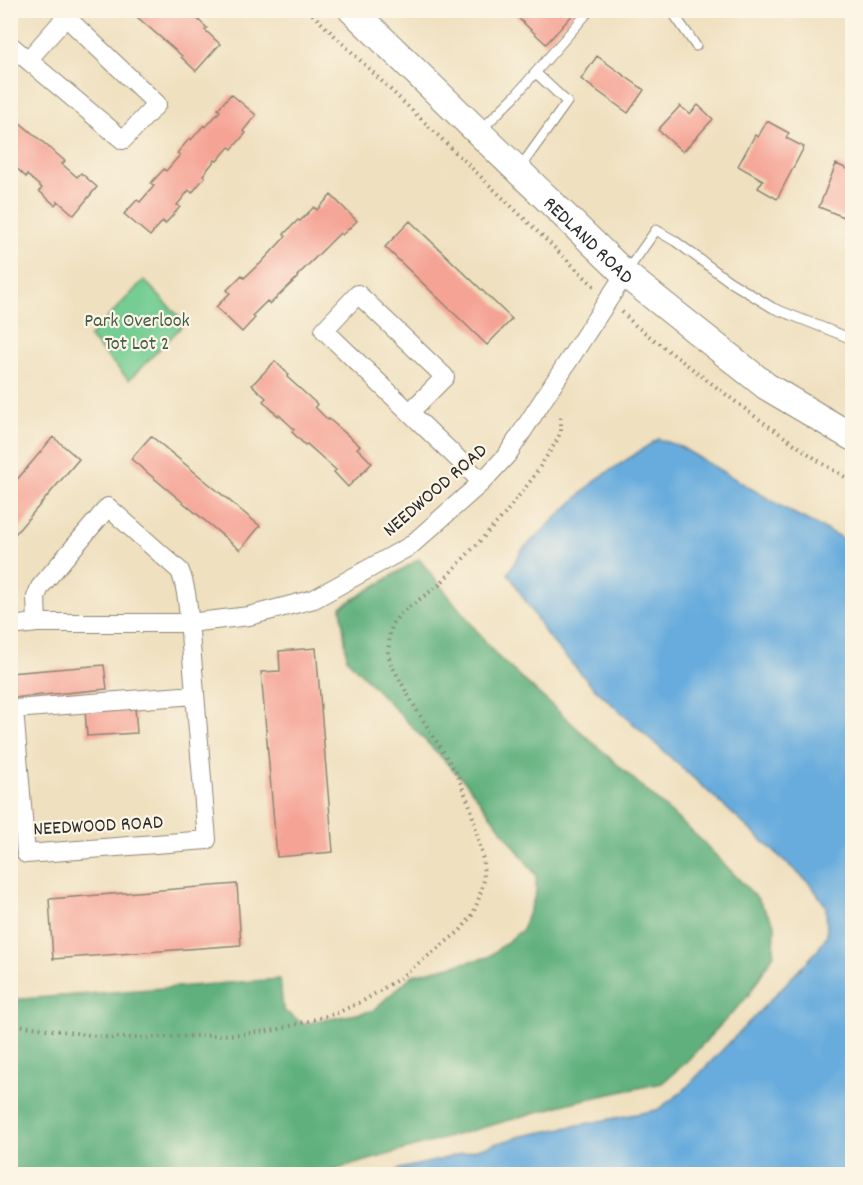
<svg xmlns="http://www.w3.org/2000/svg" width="863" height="1185" font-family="Dekko,sans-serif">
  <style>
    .green { fill: #74cd93; stroke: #507c5f; stroke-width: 1.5 }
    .forest { fill: #5fb07d; stroke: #456e54; stroke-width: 1.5 }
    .water { fill: #67acdd; stroke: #496c84; stroke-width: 1.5 }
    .building { fill: #f5a394 }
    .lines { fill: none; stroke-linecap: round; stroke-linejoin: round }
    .lane-casing { stroke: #8d8675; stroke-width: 11 }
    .street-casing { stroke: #8d8675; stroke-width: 20 }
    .secondary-casing { stroke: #8d8675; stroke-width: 29 }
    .path { stroke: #8d8675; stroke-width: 4; stroke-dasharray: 1.5 4.5; stroke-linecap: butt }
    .lane { stroke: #fff; stroke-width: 9 }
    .street { stroke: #fff; stroke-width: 18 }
    .secondary { stroke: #fff; stroke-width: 27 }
    .labels { text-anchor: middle; stroke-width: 4.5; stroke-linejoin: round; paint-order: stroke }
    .street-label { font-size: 20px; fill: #2b2b2b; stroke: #fcf5e5 }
    .park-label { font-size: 20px; fill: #415c4a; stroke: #fcf5e5 }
  </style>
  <rect width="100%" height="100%" fill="#fcf5e5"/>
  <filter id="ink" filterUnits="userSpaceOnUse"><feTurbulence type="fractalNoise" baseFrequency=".0167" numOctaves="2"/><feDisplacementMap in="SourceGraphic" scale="12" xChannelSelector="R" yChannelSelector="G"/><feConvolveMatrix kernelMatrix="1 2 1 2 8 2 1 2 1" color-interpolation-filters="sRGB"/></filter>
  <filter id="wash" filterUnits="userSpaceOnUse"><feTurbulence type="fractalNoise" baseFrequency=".008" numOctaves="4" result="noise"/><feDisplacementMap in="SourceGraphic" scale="24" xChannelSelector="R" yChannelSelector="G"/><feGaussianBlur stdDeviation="1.35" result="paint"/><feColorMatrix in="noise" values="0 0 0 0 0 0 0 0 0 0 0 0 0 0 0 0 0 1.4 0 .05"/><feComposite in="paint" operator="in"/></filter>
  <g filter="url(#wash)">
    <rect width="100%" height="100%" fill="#efe0bf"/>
    <path class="green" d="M144,280l41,43 -56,57 -40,-43z"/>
    <path class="forest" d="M419,559l78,97 203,183 57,59 18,27 -1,29 -26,42 -63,67 -23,20 -89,19 -253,72h-309v-174l269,-21 3,31 21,14 68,-13 41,-36 75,-18 34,-27 14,-37v-18l-69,-91 -120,-125 -6,-52z"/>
    <path class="water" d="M658,439l21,7 112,66 61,31v631h-461l9,-5 39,-9 83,-24 135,-26 26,-19 135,-141 9,-15 -1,-29 -15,-21 -219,-199 -44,-49 -40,-64 14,-23 75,-71z"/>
    <g id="blocks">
      <path class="building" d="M129,10h53l8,7 2,-3 15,14 -2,2 15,14 -24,27 -15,-14 1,-1z
        M517,10h60l-31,34 -32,-30z
        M597,56l47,34 -16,23 -47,-34z
        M231,94l25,21 -13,16 3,2 -14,16 -3,-2 -12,14 -2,-1 -12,15 2,2 -13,16 -3,-3 -12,15 3,2 -15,17 -2,-3 -13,15 -26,-22 13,-14 3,2 14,-16 -3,-3 13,-14 2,2 14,-16 -3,-2 13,-15 1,2 13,-15 2,2 14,-16 -2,-2z
        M698,105l15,14 -30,33 -25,-22 22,-24 10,8z
        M10,118l7,6 2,-2 46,39 -3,3 15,13 4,-4 16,14 -23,28 -16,-14 -3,4 -16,-14 3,-3 -15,-13 -1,2 -15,-14z
        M767,121l22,12 -3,5 18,9 -27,52 -19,-11 5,-8 -25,-14 17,-31 3,2z
        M836,164l16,7 -4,13 4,2v16l-6,16 -27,-11z
        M331,195l26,26 -15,14 -2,-2 -43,43 1,1 -28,27 -3,-3 -15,15 3,2 -13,14 -26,-25 14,-14 -3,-3 15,-15 2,3 14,-13h1l27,-29 -2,-2 14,-14 2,1 14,-14 3,3z
        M410,221l102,98 -25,26 -102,-98z
        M275,361l14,14 -2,2 30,27 -2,3 13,13 1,-1 31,27 -3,2 15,15 -24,24 -14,-15 2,-2 -29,-26 -2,1 -13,-13 2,-3 -15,-14 -1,1 -15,-15 3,-3 -14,-13z
        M151,436l109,90 -20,24 -109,-91z
        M53,437l26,22 -69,81v-52z
        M316,648l17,204 -56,5 -16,-185 19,-1 -1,-20z
        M104,665l3,24 -96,9 -1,-25z
        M135,707l2,26 -50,3 -2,-25z
        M237,884l4,61 -188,14 -4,-60z"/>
    </g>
  </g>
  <g filter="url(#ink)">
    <use href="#blocks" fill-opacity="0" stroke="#8d8675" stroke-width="1.5"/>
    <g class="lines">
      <defs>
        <path id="lane" d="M671,10l25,36
          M480,131l35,-35 75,-86
          M519,169l48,-67 -31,-29
          M627,271l29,-41 19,11 54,40 44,27 79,31"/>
        <path id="street" d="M10,45l113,95 34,-36 -91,-87 -38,43
          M410,412l35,-35 -87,-83 -34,36 158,152
          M37,623l-1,-26 4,-10 68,-80 72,64c10,25 9,59 12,86 5,61 10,122 15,183l-181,14 -12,-145 181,-14
          M10,626l27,-3h152l60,-7 65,-17 96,-53 72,-64 25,-27 118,-181"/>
        <g id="secondary">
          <path id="s1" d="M352,10l273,264 141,112 86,51"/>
        </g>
      </defs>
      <use href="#lane" class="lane-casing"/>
      <use href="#street" class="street-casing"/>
      <use href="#secondary" class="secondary-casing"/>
      <path class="path" d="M308,10l287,277
        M622,312l14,14 117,89 73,51 26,15
        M10,1024l102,14h30l101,-4 33,-4 61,-17 26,-12 34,-21 63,-49 13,-17 6,-16 5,-18 -1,-20 -6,-27 -7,-27 -14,-34 -40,-63 -24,-43 -4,-12 2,-21 3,-10 8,-10 38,-28 65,-70 28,-36 24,-37 5,-11v-14"/>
      <use href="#lane" class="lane"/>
      <use href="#street" class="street"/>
      <use href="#secondary" class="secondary"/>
    </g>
  </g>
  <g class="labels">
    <g class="street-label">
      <text dy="7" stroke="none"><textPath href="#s1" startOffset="330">REDLAND ROAD</textPath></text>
      <text transform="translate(434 489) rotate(-41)" y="7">NEEDWOOD ROAD</text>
      <text transform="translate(98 824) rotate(-3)" y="7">NEEDWOOD ROAD</text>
    </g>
    <g class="park-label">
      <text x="137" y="326">Park Overlook<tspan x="137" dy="23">Tot Lot 2</tspan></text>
    </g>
  </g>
  <rect width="863" height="1185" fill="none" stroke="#fcf5e5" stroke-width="36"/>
</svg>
